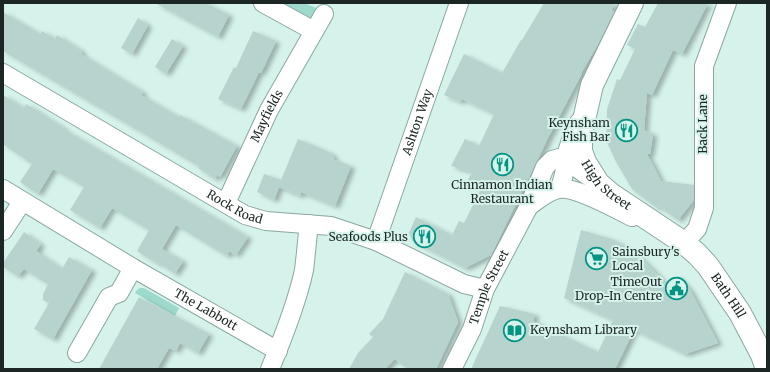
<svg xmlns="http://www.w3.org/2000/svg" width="770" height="372" font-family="Merriweather,serif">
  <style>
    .green { fill: #9ed9cd }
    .building { fill: #b7d3cd; filter: url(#shadow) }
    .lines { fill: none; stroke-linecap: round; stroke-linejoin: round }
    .street-casing { stroke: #8ca7a1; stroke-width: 20 }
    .secondary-casing { stroke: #8ca7a1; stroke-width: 24 }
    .street { stroke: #fff; stroke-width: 18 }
    .secondary { stroke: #fff; stroke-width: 22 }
    .labels { text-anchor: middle; stroke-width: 4; stroke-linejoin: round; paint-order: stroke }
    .street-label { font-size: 12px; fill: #1c2624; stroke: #d5f2eb }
    .poi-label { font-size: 12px; fill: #1c2624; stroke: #d5f2eb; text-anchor: end }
  </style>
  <defs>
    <filter id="shadow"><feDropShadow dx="4.5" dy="2.5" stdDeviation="2" flood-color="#0004"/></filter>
  </defs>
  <rect width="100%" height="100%" fill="#d5f2eb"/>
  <path class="green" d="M273,3h31l15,6 -5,8 -4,3z
    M140,288h4l35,20 -4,8 -40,-23 2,-3z"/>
  <path class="building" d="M155,3h51l23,12 -11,22z
    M544,3h71l-4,7 3,2 -17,34 -16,27h1l-34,65 -57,117 -26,13 -53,-27 -3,-8 7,-16 36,18 7,-14 5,2 17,-34 -14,-7 5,-10 -21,-6 14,-27 14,7 15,-32 -32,-15 -2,3 -16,-7 20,-41 38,19 19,-33h1z
    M658,3h50l-26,51 -9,-4 -21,45 -5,-2 -3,37 9,4 -3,20h-3l14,27 33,4v15l-16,20 -20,-14 -1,2 -25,-19 -16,-27 -10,-22 1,-31 10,-30 3,1 15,-31 -8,-4 11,-21 7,3z
    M3,12l37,22 2,-3 13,8 2,-4 25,16 -1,3 62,38 -2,3 38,22 1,-2 57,31 -17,31 -3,-2 -2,4 -17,-11 1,-2 -196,-115z
    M138,18l10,7 -16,29 -11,-6z
    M253,31l23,10 -15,32 -2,-1 -18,37 -23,-10 16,-32 2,1z
    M172,39l11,7 -17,28 -11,-7z
    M3,95l21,13 2,-4 38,24 -1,1 185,108 -12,18 -7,-4 -2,5 -51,-31 -14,24 21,12 -8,13 -16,-11 -1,1 -21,-13 12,-21 -37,-22 -12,20 -30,-18 14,-23 -15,-9 -16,-9 -15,25 -18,-12 12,-18 -29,-20z
    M298,139l33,14 4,7 16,6 -16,40 -34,-14 -1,4 -21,-9 -5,13 -17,-8 7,-18 17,6z
    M581,230l31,9 13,7 13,9 18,18 11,13 11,-10 12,14 28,53 -33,11 -51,-24 -19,39h-144l29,-63 35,8 -2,7 65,31 15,-32 -49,-22z
    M24,232l17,12 -5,7 26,18 7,-12 23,13 -39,69 -19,-10 15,-26 -6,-3v-6l5,-10 -24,-15 -6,7 -15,-9v-4z
    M405,272l43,22 10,28 -22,47h-29l-12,-10 -10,10h-36l9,-16 15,-16 -4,-3 14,-15z
    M139,297l70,37 -11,19 -18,-10 -4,8 -7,-3 -12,21h-58z"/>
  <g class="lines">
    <defs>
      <g id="street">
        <path d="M263,3l51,28"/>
        <path id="s1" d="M3,73l242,142 21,6 65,5 45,15 88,43 21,5"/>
        <path id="s2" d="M3,189l130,79 145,83"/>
        <path d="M559,189c7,-13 6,-27 9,-40 3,-10 7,-19 11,-27"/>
        <path id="s3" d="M226,203l43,-93 55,-96"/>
        <path d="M529,206c9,-6 19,-15 30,-17 17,-3 56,20 73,28"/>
        <path d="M3,231l19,-29"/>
        <path id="s4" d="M376,241l83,-238"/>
        <path d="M684,243l13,-14 7,-21v-142l23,-63"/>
        <path d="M77,353l32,-56 10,-4 14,-25"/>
        <path d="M270,369c13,-31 27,-66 34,-99 2,-15 3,-31 5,-46"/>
        <path id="s5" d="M452,369l20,-40 13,-40 44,-83 16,-39 7,-7 7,-2 8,3 28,20"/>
      </g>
      <g id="secondary">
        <path id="s6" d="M632,3l-40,82 -11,48v18l4,11 13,21 14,12 72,48 13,11 11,12 32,47 22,42 5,14"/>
      </g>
    </defs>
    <use href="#street" class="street-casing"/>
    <use href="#secondary" class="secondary-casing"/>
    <use href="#street" class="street"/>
    <use href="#secondary" class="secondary"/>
  </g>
  <defs>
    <symbol id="restaurant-ring" viewBox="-11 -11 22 22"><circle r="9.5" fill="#d5f2eb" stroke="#009482" stroke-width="1.5"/><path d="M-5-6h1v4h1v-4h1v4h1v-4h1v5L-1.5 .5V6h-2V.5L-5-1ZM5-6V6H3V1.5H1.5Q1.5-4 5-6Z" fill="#009482"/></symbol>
    <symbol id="supermarket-ring" viewBox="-11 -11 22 22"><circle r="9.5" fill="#d5f2eb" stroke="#009482" stroke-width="1.5"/><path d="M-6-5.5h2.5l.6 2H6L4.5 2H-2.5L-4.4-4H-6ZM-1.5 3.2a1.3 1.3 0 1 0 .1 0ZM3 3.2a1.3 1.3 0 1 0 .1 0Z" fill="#009482"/></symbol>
    <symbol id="civic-ring" viewBox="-11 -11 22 22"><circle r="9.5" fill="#d5f2eb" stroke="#009482" stroke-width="1.5"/><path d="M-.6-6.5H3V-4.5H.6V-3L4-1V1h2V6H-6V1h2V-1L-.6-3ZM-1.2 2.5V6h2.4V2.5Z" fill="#009482"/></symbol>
    <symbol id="library-ring" viewBox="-11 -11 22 22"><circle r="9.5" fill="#d5f2eb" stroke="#009482" stroke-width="1.5"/><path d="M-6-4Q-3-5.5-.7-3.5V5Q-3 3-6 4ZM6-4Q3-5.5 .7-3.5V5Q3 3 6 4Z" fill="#009482"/></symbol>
  </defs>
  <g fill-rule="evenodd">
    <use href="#restaurant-ring" x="614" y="118" width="25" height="25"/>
    <use href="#restaurant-ring" x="490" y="152" width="25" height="25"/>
    <use href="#restaurant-ring" x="412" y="224" width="25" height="25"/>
    <use href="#supermarket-ring" x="584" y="246" width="25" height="25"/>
    <use href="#civic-ring" x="664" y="276" width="25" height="25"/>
    <use href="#library-ring" x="502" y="318" width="25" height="25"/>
  </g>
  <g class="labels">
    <g class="street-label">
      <text dy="4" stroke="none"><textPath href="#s3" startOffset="96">Mayfields</textPath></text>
      <text dy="4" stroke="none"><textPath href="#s4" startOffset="126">Ashton Way</textPath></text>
      <text transform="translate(703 124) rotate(-90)" y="4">Back Lane</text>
      <text dy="4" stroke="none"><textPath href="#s6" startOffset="202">High Street</textPath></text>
      <text dy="4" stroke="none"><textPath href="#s1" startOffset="268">Rock Road</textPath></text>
      <text dy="4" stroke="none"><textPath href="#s5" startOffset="90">Temple Street</textPath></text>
      <text dy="4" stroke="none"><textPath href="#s6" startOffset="369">Bath Hill</textPath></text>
      <text dy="4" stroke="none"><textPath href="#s2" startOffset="236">The Labbott</textPath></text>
    </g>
    <g class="poi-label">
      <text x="610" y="127">Keynsham<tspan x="610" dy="14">Fish Bar</tspan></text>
      <text x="502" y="189" text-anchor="middle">Cinnamon Indian<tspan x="502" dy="14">Restaurant</tspan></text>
      <text x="408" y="241">Seafoods Plus</text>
      <text x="612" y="256" text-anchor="start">Sainsbury's<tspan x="612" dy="14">Local</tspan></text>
      <text x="662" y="286">TimeOut<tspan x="662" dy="14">Drop-In Centre</tspan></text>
      <text x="530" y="334" text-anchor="start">Keynsham Library</text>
    </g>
  </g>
  <rect width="770" height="372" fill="none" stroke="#1c2624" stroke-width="8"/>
</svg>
